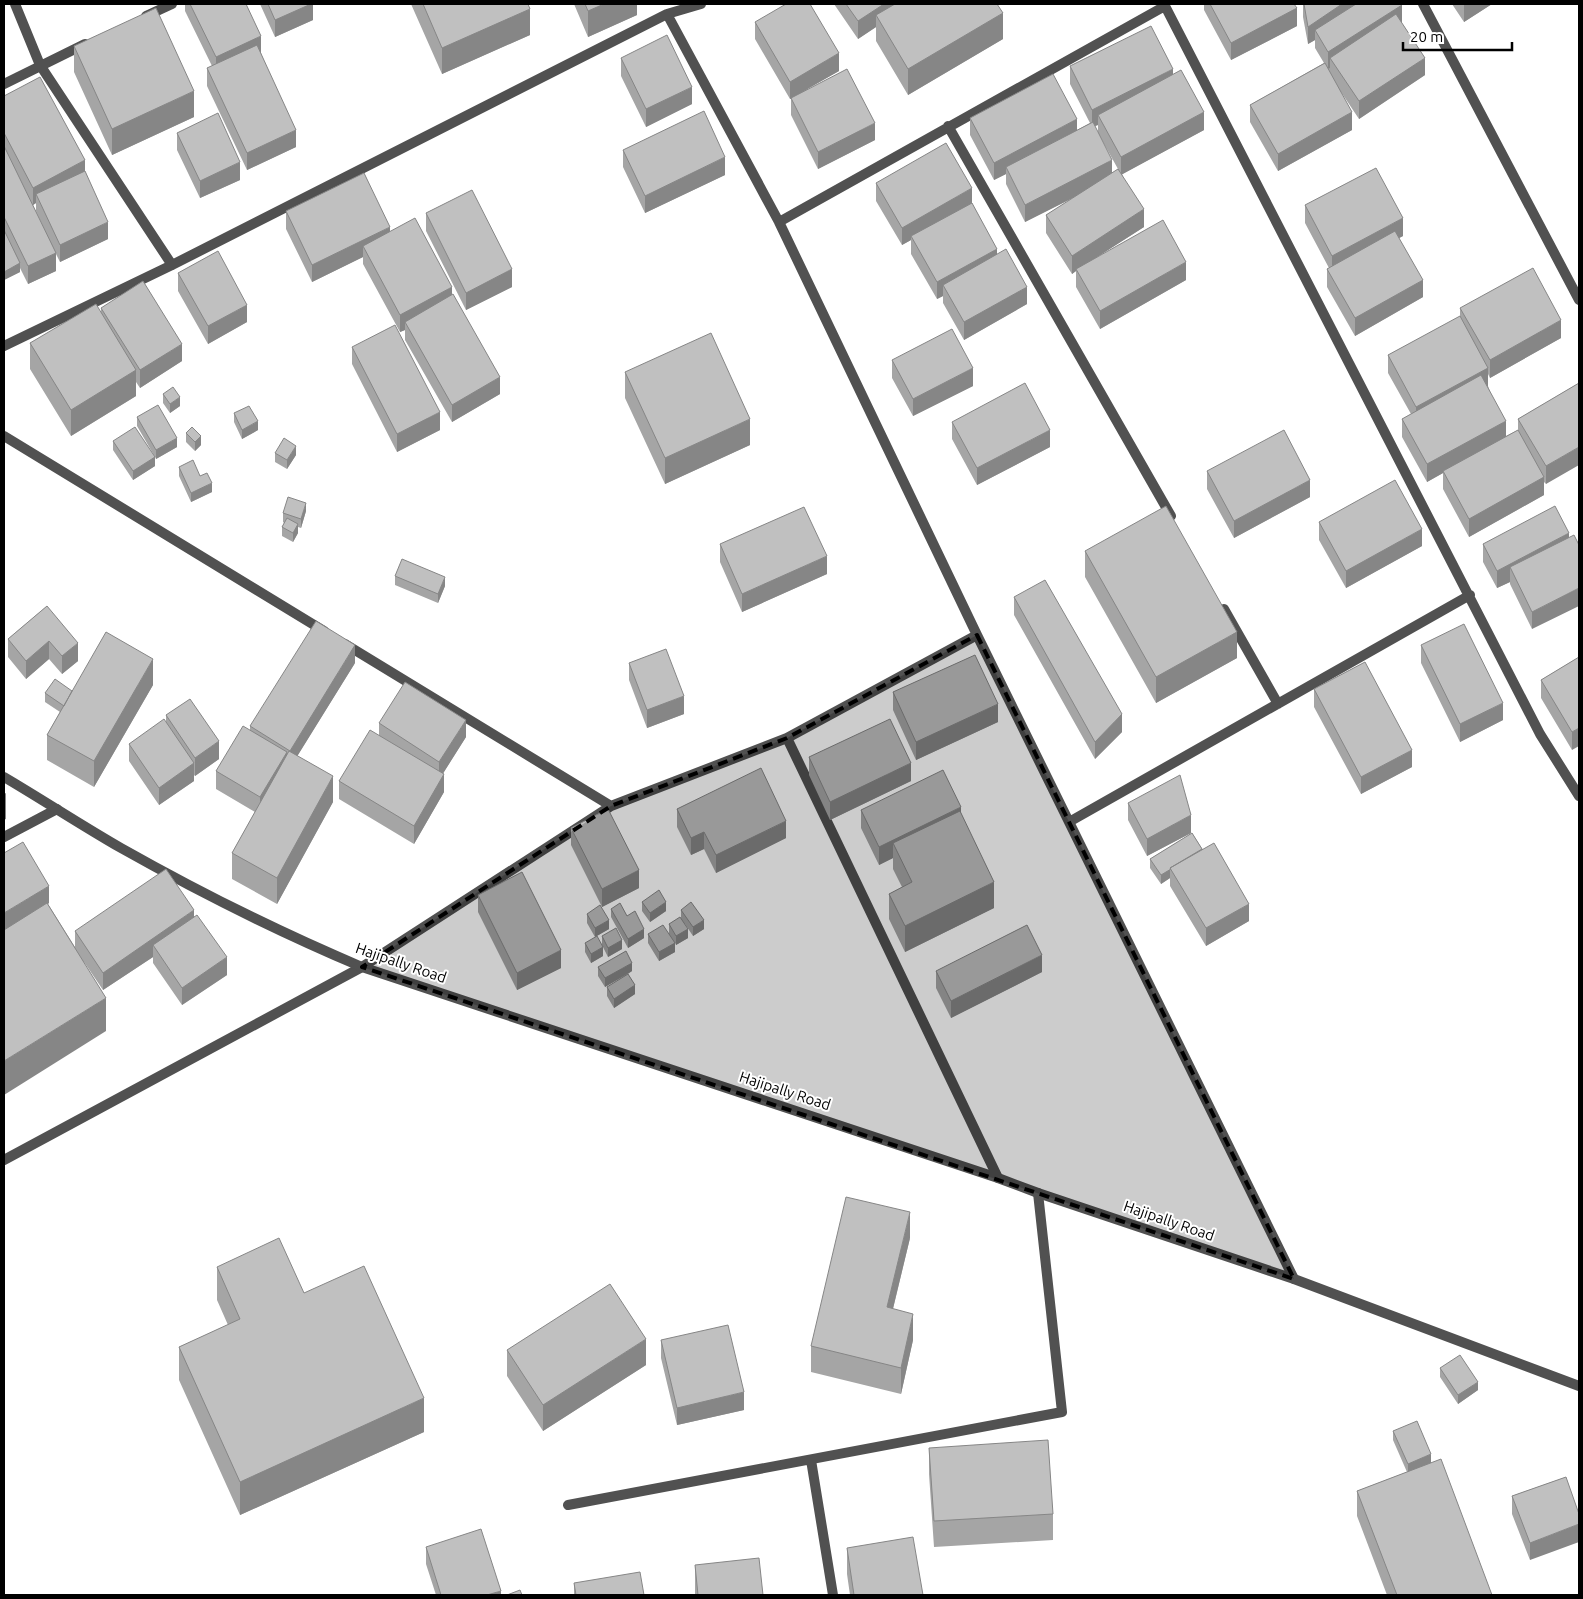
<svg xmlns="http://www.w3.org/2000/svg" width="1583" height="1599" font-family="Ubuntu,sans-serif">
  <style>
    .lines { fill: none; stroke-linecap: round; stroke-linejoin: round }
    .minor { stroke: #515151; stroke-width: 10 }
    .tertiary { stroke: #515151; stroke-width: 10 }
    .wall { fill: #a5a5a5; fill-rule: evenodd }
    .shaded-wall { fill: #868686 }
    .building { fill: #c0c0c0; stroke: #868686 }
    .marked { fill: #000; fill-opacity: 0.2; stroke: #000; stroke-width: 4; stroke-dasharray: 10 6; stroke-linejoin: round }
    .labels { text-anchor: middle; stroke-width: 4; stroke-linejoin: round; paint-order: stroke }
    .street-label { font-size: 15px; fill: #000; stroke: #fff }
  </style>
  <rect width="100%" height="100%" fill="#fff"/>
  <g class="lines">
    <path class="minor" d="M15,4l25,61 132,200
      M1164,4l376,730 39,62
      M1423,4l156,296
      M667,14l112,208 198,413 317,644
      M146,16l26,-12
      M4,84l81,-40
      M948,126l223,390
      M779,222l386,-216
      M4,346l168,-81 495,-251 34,-10
      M4,436l320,195
      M1224,609l54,95
      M345,644l266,162
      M787,738l211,440
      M1069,822l401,-227
      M4,837l53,-28
      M4,1160l358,-193 249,-161 176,-68 190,-103
      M811,1460l22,135
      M568,1505l494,-93 -24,-219"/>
    <path class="tertiary" d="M4,777c39,23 77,48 117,71 78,44 158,84 241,119l636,211 40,15 256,86 285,107"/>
  </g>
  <path class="wall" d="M185,4h61l15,49 35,94 -49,23 -40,-84v-18l5,-2 -27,-55z
    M260,4h53v16l-38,17z
    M411,4h117l2,31 -88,39z
    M574,4h63v11l-49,22z
    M834,4h163l6,35 -95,56 -32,-54v-14l-18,12z
    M1204,4h90l3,22 -66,34 -27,-50z
    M1303,4h99v18l-1,1 24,52 -66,44 -18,-27 11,38 -74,41 -28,-49v-17l74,-42 -9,-15v-8l-7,4 -5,-27z
    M1452,4h40l-28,18z
    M755,22l84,49 -32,18 68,51 -57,29 -27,-54v-16h-1l-35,-60z
    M74,46l120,71 -82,38 -38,-83z
    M621,58l71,46 -46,23 -25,-51z
    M1070,66l103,8 31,56 -82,44 22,53 -47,30 89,23 -86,49 -24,-42v-16l-4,3 -26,-41v-18l31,-19 -52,26 -19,-38v-10l-12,6 -24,-45v-17l107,12 13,-7 -20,-39zM1098,125v8l20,36 -6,4 -17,-47z
    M4,96l81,76 23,67 -48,23 -4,-8v17l-28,13 -8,-16v4l-16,8zM36,203v8l11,24 -14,-30z
    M177,133l63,47 -40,18 -23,-48z
    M623,150l102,25 -80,38 -22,-46z
    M876,183l96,20 25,52 30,49 -63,36 -21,-37v-7l-6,3 -26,-45v-14l-9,5 -26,-44z
    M1305,205l98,31 -4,2 24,59 -68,39 -28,-49v-18l2,-1 -24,-45z
    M286,211l104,21 62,63 48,99 -48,28 -47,-82v-10l-5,2 -37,-68v-7l-51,25 -26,-53z
    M426,213l86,74 -46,23 -40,-79z
    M178,273l69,49 -39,22 -30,-53z
    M101,308l81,53 -42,27 -4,-6v14l-65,40 -41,-67v-26l71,-31z
    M1460,308l101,30 -71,40 -2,-4v12l18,50 12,-6v-11l61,-36 -33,101 -2,-2v13l-75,42 -26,-48v-16l-16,9 -25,-45v-18l9,-5 -23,-41v-18l72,-38z
    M352,347l88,83 -43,22 -45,-88z
    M892,360l81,26 -60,30 -21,-38z
    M625,372l125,73 -85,39 -40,-86z
    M163,394l17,12 -10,7 -7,-10z
    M234,413l24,17 -16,9 -8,-17z
    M137,417l40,30 -21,12 -1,-2v9l-22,14 -20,-30v-9l42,16 -18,-31z
    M952,422l98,25 -73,38 -25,-46z
    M186,433l15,12 -6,6 -9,-9z
    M275,453l21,2 -9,14 -12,-7z
    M179,467l21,9 12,16 -21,10 -12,-26z
    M1207,471l103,26 -76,41 -27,-49z
    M306,511l-5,17 -3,-1v6l-5,9 -11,-6v-9l2,-4 -1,-1v-9z
    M1578,521h1v19l-1,-1z
    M1319,522l103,24 -76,42 -27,-48z
    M1569,538l-37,91 -22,-45v-2l-13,6 -14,-26v-18z
    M720,544l107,30 -85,38 -22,-50z
    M1085,551l152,107 -81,45 -71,-126z
    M395,576l50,10 -7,17 -43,-18z
    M1014,597l108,135 -27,27 -81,-144z
    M47,606l31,55 -16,13 -13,-15 -23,20 -18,-22v-18z
    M1421,645l82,75 -43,22 -39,-79z
    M1579,657l-7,93 -31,-52v-18z
    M355,663l-58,93 36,46 -56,102 -45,-25v-26l23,-41 -39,-23v-18l34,-40v-5z
    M629,663l55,51 -37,14 -18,-48z
    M153,685l-59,102 -47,-27v-25l13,-23 -15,-10v-9z
    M1314,689l98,78 -51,27 -47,-87z
    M893,692l105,30 -82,38 -23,-50z
    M166,715l53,44 -24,17 -1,-1v6l-35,24 -30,-44v-17l37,-22z
    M379,723l87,14 -23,36 1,19 -30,52 -75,-45v-18l40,-46z
    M809,757l102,24 -81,39 -21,-45z
    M1128,803l63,30 -44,23 -19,-36z
    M677,809l109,29 -70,35 -12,-24 -13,6 -14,-28z
    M861,810l100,3 33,95 -89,44 -16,-33v-25l13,-7 -9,-18v-11l-14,7 -18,-37z
    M571,828l68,60 -37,19 -31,-62z
    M1192,833l57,88 -43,25 -36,-60v-8l-9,6 -11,-16v-9z
    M4,853l45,50 -1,1 27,43v-16l119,-15 33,59 -45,30 -29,-42v-6l-50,33 -19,-28 22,69z
    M478,895l83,73 -44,22 -39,-78z
    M642,902l24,9 -16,11 -8,-11z
    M611,909l16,7 17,22 -16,10 -17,-31z
    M681,910l23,19 -11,7 -8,-12 3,14 -12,7 -1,-2v9l-16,9 -11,-18v-9l21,-1v-9l12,-6z
    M587,914l22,15 -14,8 -8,-14z
    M602,936l20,13 -14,8 -6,-12z
    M585,943l18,13 -12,7 -6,-11z
    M598,967l34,4 -4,3 7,20 -21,14 -7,-12v-9l19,-12 -21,12 -7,-11z
    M936,971l106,1 -91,46 -15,-30z
    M910,1238l-17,71 20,31 -12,54 -90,-22v-26z
    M217,1267l87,26 120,139 -184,83 -61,-135v-33l49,-22 -11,-25z
    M661,1340l83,70 -67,15 -16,-67z
    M507,1350l139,15 -103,66 -36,-55z
    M1440,1368l38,22 -20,14 -18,-27z
    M1393,1431l38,32 61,132h-105l-30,-79v-25l50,-19 -14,-32z
    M929,1448l124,66v26l-119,7 -5,-73z
    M1566,1477l-36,83 -18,-46v-18z
    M426,1547l75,48h-65l-10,-31z
    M847,1548l76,47h-73l-3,-21z
    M695,1565l68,30h-68z
    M574,1583l70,12h-70z"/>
  <path class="shaded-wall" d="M311,4h2v16l-38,17v-17z
    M604,4h33v11l-49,22v-26z
    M884,4h23l-31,11v12l-18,12v-18z
    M1342,4h27l-54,26v10l-7,4v-17z
    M1464,4h28l-28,18z
    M1402,5v17l-67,43 -5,-7v10l-2,1v-17z
    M1297,8v18l-66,34v-17z
    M530,9v26l-88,39v-26z
    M1003,13v26l-95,56v-26z
    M261,36v18l-45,21v-18z
    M839,53v18l-49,28v-17z
    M1425,58v17l-66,44v-18z
    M1173,69v18l-75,28v10l-6,2v-17z
    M692,87v17l-46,23v-18z
    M194,91v26l-82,38v-26z
    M1204,112v18l-83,45v-18z
    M1352,112v18l-74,41v-17z
    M1077,119v18l-71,30v7l-12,6v-17z
    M875,123v17l-57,29v-17z
    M296,130v17l-49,23v-17z
    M725,157v18l-80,38v-17z
    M85,160v18l-49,16v9l-3,2v-17z
    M1112,160v18l-87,44v-17z
    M240,162v18l-40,18v-17z
    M972,188v17l-61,31v4l-9,5v-17z
    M1144,209v18l-67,43 -1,-1v2l-4,3v-18z
    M1403,218v18l-71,37v-17z
    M108,222v17l-48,23v-17z
    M390,227v17l-27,2v11l-51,25v-17z
    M997,249v18l-54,18v11l-6,3v-17z
    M56,253v18l-28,13v-18z
    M1186,262v18l-86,49v-18z
    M20,263v9l-16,8v-8z
    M512,269v18l-46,23v-17z
    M1423,280v17l-68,39v-18z
    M452,287v17l-47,18v8l-5,2v-17z
    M1027,287v17l-63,36v-18z
    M247,305v17l-39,22v-18z
    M1561,320v18l-71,40v-18z
    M182,344v17l-42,27v-18z
    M973,368v18l-60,30v-17z
    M1488,368v18l-72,38v-17z
    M136,370v26l-65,40v-26z
    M500,377v17l-48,28v-17z
    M180,397v9l-10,7v-9z
    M440,412v18l-43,22v-18z
    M750,419v26l-85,39v-26z
    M258,421v9l-16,9v-9z
    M1506,421v17l-63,33v2l-16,9v-18z
    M1050,430v17l-73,38v-17z
    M201,436v9l-6,6v-9z
    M177,438v9l-21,12v-9z
    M296,446v9l-9,14v-9z
    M1579,447v18l-33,19v-18z
    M155,457v9l-22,14v-9z
    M1544,477v18l-75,42v-18z
    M1310,480v17l-76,41v-17z
    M212,483v9l-21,10v-9z
    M306,503v8l-5,17v-9z
    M298,524v9l-5,9v-9z
    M1422,529v17l-76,42v-17z
    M1569,533v18l-59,16v15l-13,6v-17z
    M827,556v18l-85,38v-18z
    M445,577v9l-7,17v-9z
    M1579,588v18l-47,23v-17z
    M1237,632v26l-81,45v-26z
    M49,641v18l-23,20v-18z
    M78,643v18l-16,13v-18z
    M355,645v18l-65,105v-17z
    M153,659v26l-59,102v-26z
    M684,696v18l-37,14v-18z
    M1503,703v17l-43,22v-18z
    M998,704v18l-82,38v-18z
    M1122,714v18l-27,27v-17z
    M466,720v17l-27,43v-18z
    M1579,728v18l-7,4v-18z
    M219,741v18l-24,17v-18z
    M1412,750v17l-51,27v-17z
    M287,752v18l-27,45v-18z
    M194,763v18l-35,24v-17z
    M911,763v18l-81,39v-18z
    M444,774v18l-30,52v-18z
    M333,776v26l-56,102v-26z
    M6,793v26l-2,1v-26z
    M961,807v18l-68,18v15l-14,7v-18z
    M1191,815v18l-44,23v-17z
    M786,821v17l-70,35v-18z
    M704,832v17l-13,6v-17z
    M1170,869v9l-9,6v-9z
    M639,870v18l-37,19v-18z
    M994,882v26l-89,44v-26z
    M49,886v17l-45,28v-18z
    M666,902v9l-16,11v-9z
    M1249,904v17l-43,25v-18z
    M194,910v18l-41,17v12l-50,33v-17z
    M609,920v9l-14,8v-9z
    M704,920v9l-11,7v-9z
    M644,929v9l-16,10v-9z
    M688,929v9l-12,7v-9z
    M622,940v9l-14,8v-9z
    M675,943v9l-16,9v-9z
    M603,947v9l-12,7v-9z
    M561,950v18l-44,22v-17z
    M1042,955v17l-91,46v-17z
    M227,957v18l-45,30v-17z
    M632,963v8l-27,16v-9z
    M635,985v9l-21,14v-9z
    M106,998v33l-102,64v-34z
    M910,1212v26l-23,95v-26z
    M913,1314v26l-12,54v-26z
    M646,1339v26l-103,66v-26z
    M1478,1382v8l-20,14v-9z
    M744,1392v18l-67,15v-17z
    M424,1398v34l-184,83v-33z
    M1431,1454v9l-23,9v-8z
    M1579,1524v18l-49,18v-17z
    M501,1591v4h-14z"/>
  <path class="building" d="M190,4h56l15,32 -45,21z
    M268,4h43l-36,16z
    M423,4h105l2,5 -88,39z
    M585,4h19l-16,7z
    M786,4h24l29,49 -49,29 -35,-60z
    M846,4h38l-26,17z
    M895,4h102l6,9 -95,56 -32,-54z
    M1210,4h84l3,4 -66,35z
    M1304,4h38l-34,23z
    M1356,4h46v1l-74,47 -13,-22z
    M156,8l38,83 -82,38 -38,-83z
    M1396,14l29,44 -66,43 -29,-43z
    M1151,26l22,43 -81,41 -22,-44z
    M667,35l25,52 -46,22 -25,-51z
    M257,45l39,85 -49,23 -40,-85z
    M1325,63l27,49 -74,42 -28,-49z
    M847,69l28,54 -57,29 -27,-54z
    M1181,70l23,42 -83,45 -23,-42z
    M1053,74l24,45 -83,44 -24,-45z
    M40,77l45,83 -52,28 -29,-55v-37z
    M704,111l21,46 -80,39 -22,-46z
    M218,113l22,49 -40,19 -23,-48z
    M1093,122l19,38 -87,45 -19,-38z
    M946,143l26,45 -70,40 -26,-45z
    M4,146l52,107 -28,13 -24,-49z
    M1376,168l27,50 -71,38 -27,-51z
    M1118,169l26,40 -72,47 -26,-41z
    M85,171l23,51 -48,23 -24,-51z
    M364,173l26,54 -78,38 -26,-54z
    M472,190l40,79 -46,24 -40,-80z
    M972,203l25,46 -60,33 -26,-46z
    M415,218l37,69 -52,28 -37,-69z
    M1163,220l23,42 -86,49 -24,-42z
    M4,230l16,33 -16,9z
    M1395,231l28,49 -68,38 -28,-49z
    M1006,249l21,38 -63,35 -21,-37z
    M218,251l29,54 -39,21 -30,-53z
    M1533,268l28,52 -71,40 -30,-52z
    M143,281l39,63 -42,26 -39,-62z
    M453,294l47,83 -48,28 -47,-83z
    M96,304l40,66 -65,40 -41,-67z
    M1460,316l28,52 -72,39 -28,-52z
    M395,325l45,87 -43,22 -45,-87z
    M952,329l21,39 -60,31 -21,-39z
    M711,333l39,86 -85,39 -40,-86z
    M1481,375l25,46 -79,43 -25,-45z
    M1025,383l25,47 -73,38 -25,-46z
    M1579,383v64l-33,19 -28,-47z
    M173,387l7,10 -10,7 -7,-10z
    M158,405l19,33 -21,12 -19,-33z
    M249,406l9,15 -16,9 -8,-17z
    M135,427l20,30 -22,14 -20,-30z
    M192,427l9,9 -6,6 -9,-9z
    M1284,430l26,50 -76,41 -27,-50z
    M1518,430l26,47 -75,42 -26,-48z
    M284,438l12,8 -9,14 -12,-7z
    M193,460l7,16 7,-3 5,10 -21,10 -12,-26z
    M1395,480l27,49 -76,42 -27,-49z
    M288,497l18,6 -5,16 -18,-6z
    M1166,506l71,126 -81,45 -71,-126z
    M1555,506l14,27 -72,38 -14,-27z
    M804,507l23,49 -85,38 -22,-50z
    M287,518l11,6 -5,9 -11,-6z
    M1574,535l5,10v43l-47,24 -22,-45z
    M402,559l43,18 -7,17 -43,-18z
    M1045,580l77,134 -27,28 -81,-145z
    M47,606l31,37 -16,13 -13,-15 -23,20 -18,-22z
    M316,621l39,24 -65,106 -40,-25z
    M1464,624l39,79 -43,21 -39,-79z
    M106,632l47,27 -59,102 -47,-26z
    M666,649l18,47 -37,14 -18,-47z
    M975,655l23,49 -82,38 -23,-50z
    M1579,657v71l-7,4 -31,-52z
    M1365,662l47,88 -51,27 -47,-88z
    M55,679l17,12 -8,15 -19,-13z
    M405,682l61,38 -27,42 -60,-39z
    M190,699l29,42 -24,17 -29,-43z
    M164,719l30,44 -35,25 -30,-44z
    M890,719l21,44 -81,39 -21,-45z
    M243,726l44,26 -27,45 -44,-26z
    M370,730l74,44 -30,52 -75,-45z
    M289,751l44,25 -56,102 -45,-25z
    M761,768l25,53 -70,34 -12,-23 -13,6 -14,-29z
    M943,770l18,37 -82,40 -18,-37z
    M1180,775l11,40 -44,24 -19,-36z
    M608,809l31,61 -37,19 -31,-61z
    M960,811l34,71 -89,44 -16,-32 23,-12 -19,-39z
    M1192,833l10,16 -32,19 1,1 -10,6 -11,-16z
    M23,842l26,44 -45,27v-60z
    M1214,843l35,61 -43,24 -36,-60z
    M166,869l28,41 -91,63 -28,-42z
    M522,872l39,78 -44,23 -39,-78z
    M659,890l7,12 -16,11 -8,-11z
    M691,902l13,18 -11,7 -12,-17z
    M47,903l59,95 -102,63v-131z
    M620,903l7,13 8,-5 9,18 -16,10 -17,-30z
    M600,905l9,15 -14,8 -8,-14z
    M197,915l30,42 -45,31 -29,-43z
    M680,917l8,12 -12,7 -7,-12z
    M663,925l12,18 -16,9 -11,-18z
    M1027,925l15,30 -91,46 -15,-30z
    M616,928l6,12 -14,8 -6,-12z
    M597,936l6,11 -12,7 -6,-11z
    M626,951l6,12 -27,15 -7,-11z
    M628,974l7,11 -21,14 -7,-12z
    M846,1197l64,15 -23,95 26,7 -12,54 -90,-22z
    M279,1238l25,55 60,-27 60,132 -184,84 -61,-135 61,-28 -23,-52z
    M610,1284l36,55 -103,66 -36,-55z
    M728,1325l16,67 -67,16 -16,-68z
    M1460,1355l18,27 -20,13 -18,-27z
    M1417,1421l14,33 -23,10 -15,-33z
    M1048,1440l5,74 -119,7 -5,-73z
    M1441,1459l51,136h-95l-40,-104z
    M1566,1477l13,37v10l-49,19 -18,-47z
    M481,1529l20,62 -14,4h-46l-15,-48z
    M913,1537l10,58h-69l-7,-47z
    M759,1558l4,37h-65l-3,-30z
    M640,1572l4,23h-68l-2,-12z
    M520,1590l2,5h-15z"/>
  <path class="marked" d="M977,635l317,644 -932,-312 249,-161 176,-68z"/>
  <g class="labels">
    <g class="street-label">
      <text transform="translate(401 963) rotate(19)" y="5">Hajipally Road</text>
      <text transform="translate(785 1091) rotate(18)" y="5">Hajipally Road</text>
      <text transform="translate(1169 1221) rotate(19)" y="5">Hajipally Road</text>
    </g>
  </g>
  <rect width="1583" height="1599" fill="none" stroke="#000000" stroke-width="10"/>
  <path d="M1403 42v8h109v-8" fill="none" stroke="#000000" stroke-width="2.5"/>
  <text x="1410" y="42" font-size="15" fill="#000000" stroke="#ffffff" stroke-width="4" paint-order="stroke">20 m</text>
</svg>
